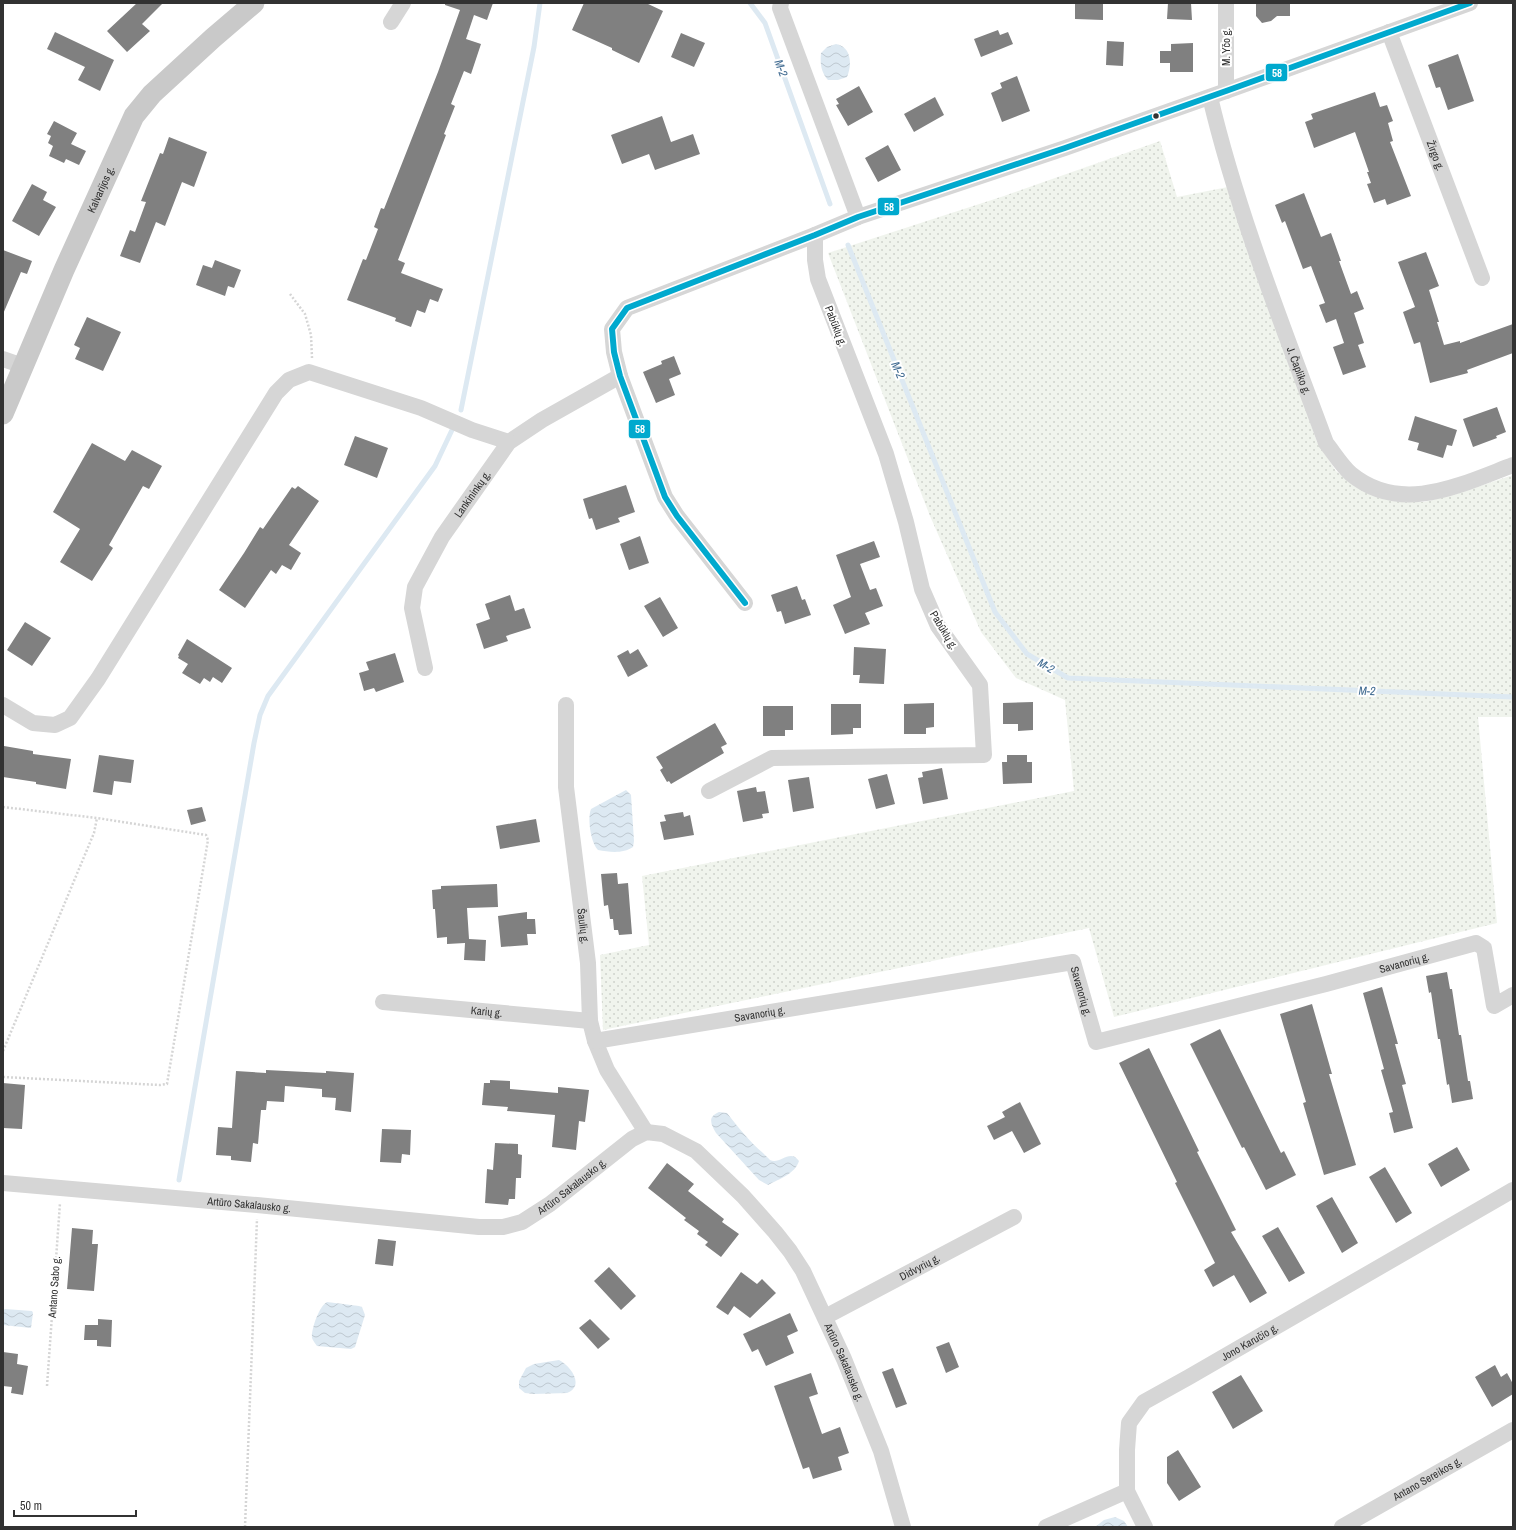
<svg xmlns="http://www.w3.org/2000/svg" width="1516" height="1530" font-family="'Archivo Narrow',sans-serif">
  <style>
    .green { fill: url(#green-dots) }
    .water { fill: url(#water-waves) }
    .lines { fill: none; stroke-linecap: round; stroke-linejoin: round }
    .stream { stroke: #dde9f2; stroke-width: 5 }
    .building { fill: #808080 }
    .path { stroke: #d5d5d5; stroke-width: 2.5; stroke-dasharray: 2 2; stroke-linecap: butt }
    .minor { stroke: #d6d6d6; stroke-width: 16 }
    .major { stroke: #c9c9c9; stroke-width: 21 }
    .bus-1-casing { stroke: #fff; stroke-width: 9 }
    .bus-1 { stroke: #00a9ce; stroke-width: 6 }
    .bus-dot { fill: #323232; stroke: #fff; stroke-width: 1.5 }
    .labels { text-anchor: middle; stroke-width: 4; stroke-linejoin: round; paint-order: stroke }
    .street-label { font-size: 11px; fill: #323232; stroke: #fff }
    .water-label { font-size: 12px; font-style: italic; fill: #426c92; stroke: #fff }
    .line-badge { stroke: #fff; stroke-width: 1.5 }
    .badge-label { font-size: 11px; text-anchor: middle; font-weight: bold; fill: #fff }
  </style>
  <defs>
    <pattern id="green-dots" width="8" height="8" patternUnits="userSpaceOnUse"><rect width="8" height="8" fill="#f0f4ed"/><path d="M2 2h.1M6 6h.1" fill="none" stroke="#ced2cc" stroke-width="1.8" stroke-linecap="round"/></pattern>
    <pattern id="water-waves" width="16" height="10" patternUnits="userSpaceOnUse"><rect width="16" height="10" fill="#dde9f2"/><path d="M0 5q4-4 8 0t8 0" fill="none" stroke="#bec8d0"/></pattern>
  </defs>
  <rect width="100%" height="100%" fill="#fff"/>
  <path class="green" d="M1160,141l17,56 51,-10 89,255 19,29 22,17 37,13 29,1 32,-8 57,-19v242h-35l19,206 -383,94 -25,-89 -486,102 -3,-75 49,-10 -7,-69 432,-85 -9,-91 -49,-22 -35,-46 -51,-116 -102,-263 176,-57z"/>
  <path class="water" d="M836,44c16,3 16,21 11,33l-9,3h-10c-7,-8 -8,-16 -7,-27l6,-6z
    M626,790l5,5 3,46 -1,6c-10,7 -24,5 -35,3 -7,-7 -11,-31 -7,-41z
    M719,1112l8,1c11,14 22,28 36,40 2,2 5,5 7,7 10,5 20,-12 29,1 -4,13 -20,18 -31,24l-9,-5 -43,-47c-5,-9 -9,-16 3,-21z
    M327,1302l32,4 3,1 3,8 -10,32 -4,2 -34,-3c-2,-3 -4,-5 -5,-8 -1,-8 7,-32 15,-36z
    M5,1309l27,2 1,2 -2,15 -28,-3v-15z
    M559,1360c12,6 26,26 8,33l-33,1 -9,-1 -6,-5v-7l7,-13 8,-4z
    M1115,1517l9,4 4,6h-33l9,-7z"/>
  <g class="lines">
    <path class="stream" d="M750,3l15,20 65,181
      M848,245l147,367 32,42 41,24 445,19
      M461,410l73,-363 6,-44
      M179,1180l75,-437 6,-28 8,-19 167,-230 17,-36"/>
  </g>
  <path class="building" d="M137,3h26l-21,21 8,7 -23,21 -20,-21z
    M445,3h48l-6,17 -13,-5 -8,24 15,5 -10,30 -7,-3 -13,33 4,2 -11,28 2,1 -48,125 7,3 -4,10 42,16 -5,13 -8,-3 -5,14 -8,-3 -6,17 -16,-6 1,-3 -49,-18 16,-41 3,1 12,-31 -4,-2 7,-19 3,1 54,-137 22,-62 -15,-5z
    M584,3h62l17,8 -24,52 -27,-13v-2l-40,-18z
    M1075,3h28v17l-28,-1z
    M1168,3h23l1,17 -25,-1z
    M1256,3h34v13h-13l-6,5 -9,2 -6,-7z
    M998,30l2,5 8,-3 5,12 -32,13 -7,-18z
    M55,32l59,28 -14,31 -22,-11 7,-13 -38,-18z
    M681,33l24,10 -11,24 -23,-10z
    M1107,41l17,1 -1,24 -17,-1z
    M1193,43v29h-23v-9h-10v-12h11v-7z
    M1458,54l16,47 -26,9 -8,-23 -4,1 -8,-23z
    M1017,76l13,35 -28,11 -11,-29 11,-5 -2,-5z
    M859,86l14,26 -25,14 -12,-21 3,-1 -3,-5z
    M1375,92l5,15 7,-2 6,16 -5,2 5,18 -3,1 21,54 -24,9 -2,-6 -11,4 -7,-19 4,-1 -4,-11h2l-14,-40 -41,16 -9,-26 8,-3 -2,-5z
    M935,97l9,18 -30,17 -10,-18z
    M662,116l9,26 22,-8 7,20 -45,16 -6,-16 -27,10 -11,-29z
    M54,121l23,12 -6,11 15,7 -7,14 -13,-6 -2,4 -15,-7 4,-10 -5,-3 3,-7 -4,-2z
    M169,137l38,15 -13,35 -12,-5 -17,44 -9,-4 -16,41 -20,-7 10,-26 5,2 11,-30 -5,-1 19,-48 3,1z
    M888,145l13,25 -23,12 -13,-24z
    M32,184l15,8 -4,8 13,7 -17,29 -27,-15z
    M1304,193l17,44 10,-4 10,28h-2l12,33 6,-3 7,18 -10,4 10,30 -6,2 8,22 -23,8 -10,-28 11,-4 -8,-24 -10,4 -7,-18 6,-2 -14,-37 -8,3 -18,-48 -3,2 -7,-18z
    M3,250l29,11 -5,13 -6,-2 -18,42z
    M1426,252l13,34 -10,4 10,32h-2l7,23 16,-4v2l53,-19v29l-46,17 1,3 -38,10 -10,-41 -6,2 -11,-32 12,-5 -17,-45z
    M215,260l26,10 -7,18 -6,-2 -3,10 -29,-11 7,-20 9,3z
    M87,317l34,15 -18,39 -28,-12 5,-11 -6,-3z
    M674,356l7,18 -12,5 6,16 -19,8 -13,-31 19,-8 -1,-3z
    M1497,407l9,25 -10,4 1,2 -24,9 -10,-28z
    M1415,416l42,14 -5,16 -5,-1 -4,13 -26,-8 2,-7 -11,-3z
    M355,436l33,12 -11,30 -33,-13z
    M92,443l33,18 7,-11 30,16 -13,23 -6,-3 -34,59 4,3 -21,33 -32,-19 20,-33 -27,-17z
    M626,485l9,27 -17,6 2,4 -24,8 -4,-12 -3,1 -6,-20z
    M298,486l21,15 -30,44 12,8 -10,17 -9,-5 -6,9 -5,-4 -26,38 -26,-18 25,-37 16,-26 3,2 29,-42 3,2z
    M640,536l9,27 -20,7 -9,-26z
    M874,541l6,16 -20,7 10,26 6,-2 7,18 -18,7 5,11 -25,10 -12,-29 18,-8 -15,-42z
    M797,586l5,14 3,-1 6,16 -26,9 -4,-13 -4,1 -6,-17z
    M510,595l5,16 9,-3 7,20 -25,8 2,5 -24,8 -8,-25 14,-5 -5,-15z
    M660,597l18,31 -15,9 -19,-31z
    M25,622l26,16 -19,28 -25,-16z
    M187,639l45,29 -10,15 -9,-6 -3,5 -6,-4 -4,6 -18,-11 6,-9 -10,-6 1,-2 -1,-1z
    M854,647l32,2 -2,35 -25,-1 1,-8h-7z
    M638,649l10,17 -20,11 -11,-21 11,-6 2,4z
    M395,653l9,29 -28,10 -2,-4 -10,3 -5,-18 10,-3 -3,-8z
    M1033,702v28l-15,1v-7h-15v-21z
    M934,703v24l-8,1v6h-22v-30z
    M831,704h30v24h-8v6l-22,1z
    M763,706h30v24h-8v6h-22z
    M715,723l12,21 -6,3 3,6 -53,31 -2,-3 -2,1 -7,-12 3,-2 -7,-11z
    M4,746l29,5v3l38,5 -5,30 -30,-5v-2l-33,-5z
    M99,755l35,5 -3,23 -17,-2 -2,14 -19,-3z
    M1007,755h20v7h5v21l-29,1 -1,-22h5z
    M942,768l6,31 -25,5 -5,-26 5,-1 -1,-5z
    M887,774l8,30 -19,5 -8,-30z
    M809,777l5,31 -21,4 -5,-32z
    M756,787l1,5 8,-1 4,22 -7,1 1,4 -20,4 -6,-31z
    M202,807l4,14 -15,4 -4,-15z
    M683,812l1,5 6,-2 4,20 -30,5 -4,-18 6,-1 -2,-6z
    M536,819l4,23 -40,7 -4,-23z
    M617,873l1,11 10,-1 4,51 -13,1 -1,-5h-4l-1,-11h-3l-2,-14 -4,1 -3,-32z
    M497,884l1,23 -31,1 2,31 17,1 -1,21 -21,-1 1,-17 -18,1v-7l-10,1 -2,-29h-2l-1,-19 9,-1v-3z
    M527,912v7h8l1,15h-9l1,11 -27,2 -3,-31z
    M1447,972l3,17h2l7,46h2l7,46h2l3,18 -21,4 -3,-19 -2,1 -7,-46h-2l-7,-47 -2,1 -3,-17z
    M1382,987l16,57h-3l11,40 -4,1 11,43 -19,5 -5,-20 4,-1 -12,-42 3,-1 -21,-76z
    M1312,1004l20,70h-3l27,91 -32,10 -21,-72 3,-1 -26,-88z
    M1220,1029l61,124 3,-2 12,24 -30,15 -22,-43 -2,1 -52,-104z
    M1149,1048l50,103 -2,1 39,78 -5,2 36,61 -17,10 -16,-28 -21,12 -9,-17 11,-7 -40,-80 2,-1 -58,-119z
    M266,1070l60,3v-2l28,2 -3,39 -16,-2 1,-12 -14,-1v-8l-37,-3 -1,16 -17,-1 -1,9h-5l-3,34 -5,-1 -2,19 -20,-2v-4l-15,-1 2,-28 14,1 4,-57 30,2z
    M490,1080l20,1v8l48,4v-6l31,3 -4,32 -6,-1 -3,29 -24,-3 3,-32 -48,-4 1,-4 -26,-2 2,-22h6z
    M3,1083l22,2 -3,44 -19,-1z
    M1020,1102l21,42 -17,9 -12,-22 -18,9 -7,-14 18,-9 -3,-5z
    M382,1129l29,1 -1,25 -8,-1 -1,9 -21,-1z
    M495,1143l23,1v10l4,1 -1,23h-5l-1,21h-6l-1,6 -23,-2 2,-34 6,1z
    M1457,1147l13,23 -29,17 -13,-23z
    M667,1163l27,21 -6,7 36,28 -2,3 17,12 -18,23 -16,-12 3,-3 -11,-8 2,-3 -15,-11 2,-2 -38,-30z
    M1385,1167l27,46 -16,10 -27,-46z
    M1332,1197l26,46 -16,10 -26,-47z
    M1278,1227l27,46 -16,9 -27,-46z
    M72,1228l21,2 -1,14h6l-4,47 -27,-2z
    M378,1239l18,2 -3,25 -18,-2z
    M609,1267l27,29 -15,14 -27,-29z
    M741,1272l16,12 5,-5 14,14 -26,25 -16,-12 -6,9 -12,-8z
    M790,1313l8,18 -11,5 7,17 -28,13 -8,-17 -6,3 -9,-18z
    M98,1319l14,1 -1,27 -14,-1v-6h-13l1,-15h13z
    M590,1319l20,20 -12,10 -19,-21z
    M949,1342l10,25 -13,6 -10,-26z
    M3,1352l15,2 -1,10 11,2 -5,29 -12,-2 1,-6 -9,-1z
    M1495,1365l6,12 6,-4 6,11v10l-21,13 -17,-30z
    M893,1368l14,36 -11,4 -14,-36z
    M811,1373l7,21 -9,3 13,37 18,-7 9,26 -11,4 4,13 -29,9 -4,-12 -6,2 -29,-83z
    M1241,1375l22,36 -30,18 -21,-37z
    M1178,1450l23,37 -22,14 -12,-18v-26z"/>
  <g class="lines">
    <path class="path" d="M290,294l15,20 6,21 1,23
      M3,807l94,11 109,17 2,5 -41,244 -7,1 -157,-8
      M3,1051l91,-218 3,-15
      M47,1386l13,-183
      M245,1527l12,-308"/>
    <g class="minor">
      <path d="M781,3l-1,5 78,209"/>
      <path d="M1226,3v88"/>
      <path d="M391,22l12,-19"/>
      <path id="s1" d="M1389,32l93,246"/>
      <path id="s2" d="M1210,97c28,118 74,232 116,346 8,10 15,22 25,31 50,41 109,11 162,-9"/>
      <path d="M3,359l20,7"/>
      <path d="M745,603l-68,-87 -12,-19 -45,-121 -6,-24 -2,-23 15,-21 188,-73 43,-18 207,-69 161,-57 244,-88"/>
      <path id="s3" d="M425,668l-13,-60 3,-21 27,-50 67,-95 33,-22 78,-44"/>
      <path d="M3,705l30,18 22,2 15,-7 28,-39 178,-286 13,-13 20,-8 112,36 51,22 37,12"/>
      <path id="s4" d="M566,705v82l22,176 2,58 5,20 12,29 39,62"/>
      <path d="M709,791l63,-33 212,-3 -4,-70 -42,-59 -16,-37 -16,-67 -20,-68 -68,-175 -3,-19v-25"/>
      <path id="s5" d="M383,1002l207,19"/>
      <path id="s6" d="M595,1041l478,-79 23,80 230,-58 150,-41 8,5 10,58 19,-11"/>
      <path id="s7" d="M3,1183l254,22 222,22h24l19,-5 28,-18 82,-65 14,-7 17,2 33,17 47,45 32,36 15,19 13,20 41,88 37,92 22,76"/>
      <path id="s8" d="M825,1317l189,-100"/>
      <path d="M1127,1491l18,36"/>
      <path id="s9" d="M1046,1527l81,-36v-41l2,-27 15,-21 45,-25 324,-187"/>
      <path id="s10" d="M1342,1527l171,-97"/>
    </g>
    <path class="major" id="s11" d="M3,414l61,-144 70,-154 18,-22 61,-56 41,-35"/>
    <defs>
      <path id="bus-1" d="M745,603l-68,-87 -12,-19 -45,-121 -6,-24 -2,-23 15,-21 188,-73 43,-18 207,-69 161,-57 244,-88"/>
    </defs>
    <use href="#bus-1" class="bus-1-casing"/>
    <use href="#bus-1" class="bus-1"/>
  </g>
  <circle class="bus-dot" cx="1156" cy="116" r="3.5"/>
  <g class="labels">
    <g class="street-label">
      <text transform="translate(1226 47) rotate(-90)" y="4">M. Yčo g.</text>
      <text dy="4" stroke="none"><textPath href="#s1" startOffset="132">Žirgo g.</textPath></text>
      <text dy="4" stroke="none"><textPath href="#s11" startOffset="245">Kalvarijos g.</textPath></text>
      <text transform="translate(836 326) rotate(69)" y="4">Pabūklų g.</text>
      <text dy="4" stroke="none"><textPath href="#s2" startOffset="288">J. Čapliko g.</textPath></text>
      <text dy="4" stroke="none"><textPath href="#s3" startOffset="192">Lankininkų g.</textPath></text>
      <text transform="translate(944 630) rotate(59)" y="4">Pabūklų g.</text>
      <text dy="4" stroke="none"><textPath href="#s4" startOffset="222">Šaulių g.</textPath></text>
      <text dy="4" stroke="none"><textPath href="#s6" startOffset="886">Savanorių g.</textPath></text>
      <text dy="4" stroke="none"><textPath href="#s6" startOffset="515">Savanorių g.</textPath></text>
      <text dy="4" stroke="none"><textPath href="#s5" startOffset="104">Karių g.</textPath></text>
      <text dy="4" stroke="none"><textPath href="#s6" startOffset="167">Savanorių g.</textPath></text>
      <text dy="4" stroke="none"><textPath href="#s7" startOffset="583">Artūro Sakalausko g.</textPath></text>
      <text dy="4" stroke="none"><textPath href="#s7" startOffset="247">Artūro Sakalausko g.</textPath></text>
      <text dy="4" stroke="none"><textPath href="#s8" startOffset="107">Didvyrių g.</textPath></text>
      <text transform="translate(54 1287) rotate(-86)" y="4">Antano Sabo g.</text>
      <text dy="4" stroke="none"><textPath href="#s9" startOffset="304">Jono Karučio g.</textPath></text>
      <text dy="4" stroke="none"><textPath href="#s7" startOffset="991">Artūro Sakalausko g.</textPath></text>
      <text dy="4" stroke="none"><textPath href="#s10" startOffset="98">Antano Sereikos g.</textPath></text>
    </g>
    <g class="water-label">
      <text transform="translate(781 68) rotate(70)" y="4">M-2</text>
      <text transform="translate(898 370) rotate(68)" y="4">M-2</text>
      <text transform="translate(1046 666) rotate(31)" y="4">M-2</text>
      <text transform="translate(1367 691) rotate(2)" y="4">M-2</text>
    </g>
  </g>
  <g class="line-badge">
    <rect x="1265" y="63" width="23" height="19" rx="4" fill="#00a9ce"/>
    <rect x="877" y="197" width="23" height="19" rx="4" fill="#00a9ce"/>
    <rect x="628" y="419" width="23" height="20" rx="4" fill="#00a9ce"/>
  </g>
  <g class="badge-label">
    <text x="1277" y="77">58</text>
    <text x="889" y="211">58</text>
    <text x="640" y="433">58</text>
  </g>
  <rect width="1516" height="1530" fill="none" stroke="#323232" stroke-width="8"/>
  <path d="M14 1510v6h122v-6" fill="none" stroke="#323232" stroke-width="2"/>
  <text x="20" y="1510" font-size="12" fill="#323232" stroke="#ffffff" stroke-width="3" paint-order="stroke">50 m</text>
</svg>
